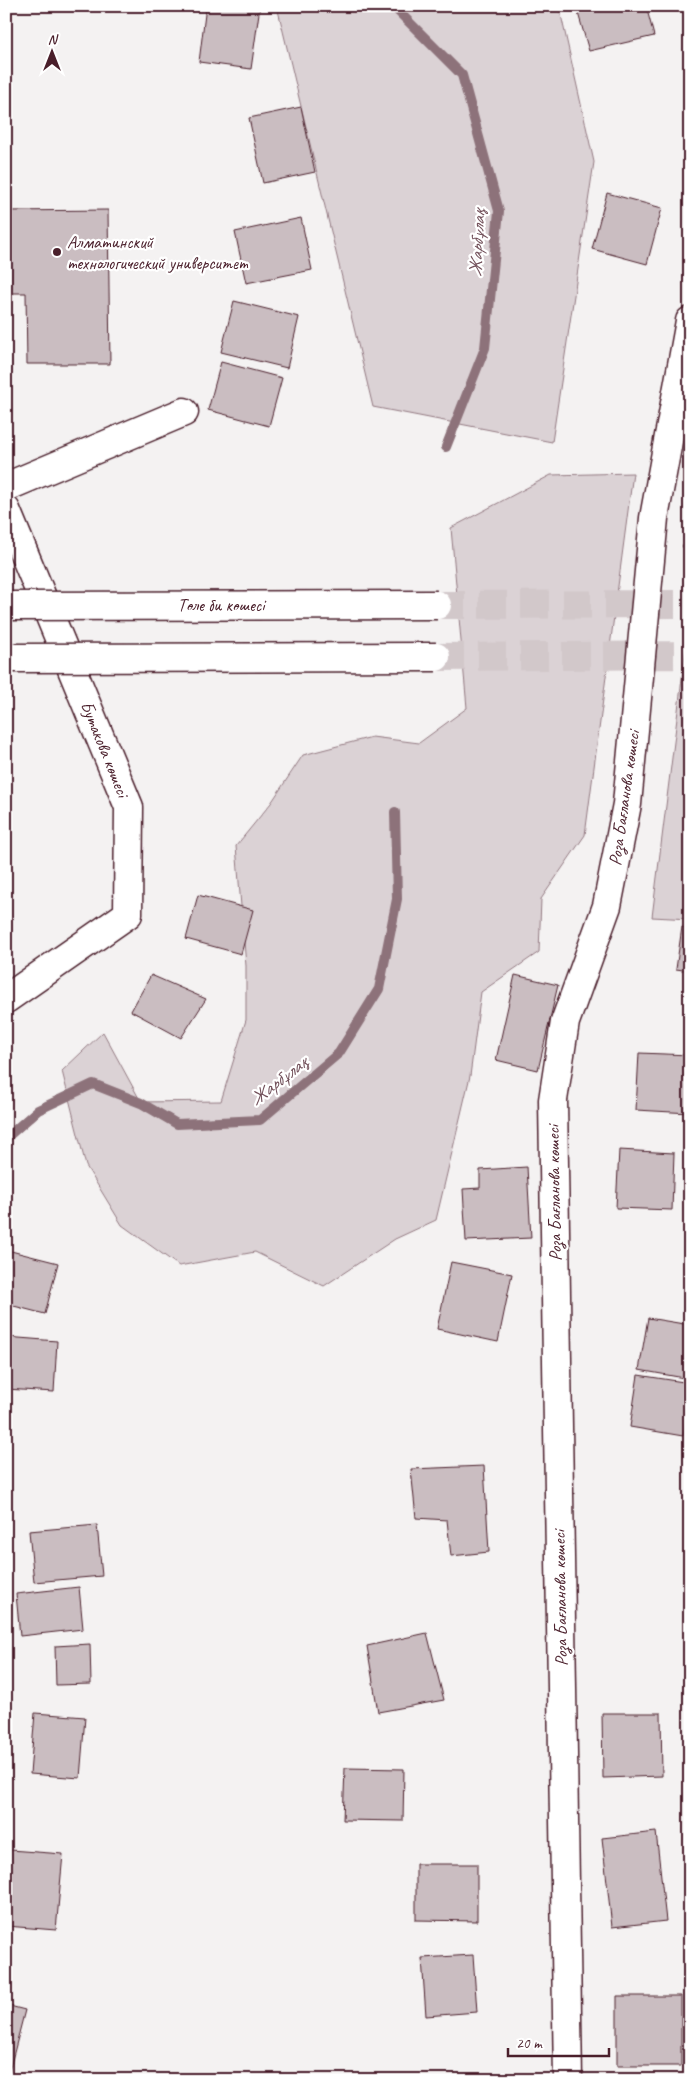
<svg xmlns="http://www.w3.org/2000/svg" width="696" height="2086" font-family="Caveat,sans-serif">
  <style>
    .green { fill: #dbd2d5; stroke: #927880 }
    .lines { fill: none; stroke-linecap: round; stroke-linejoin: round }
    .stream { stroke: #8d727a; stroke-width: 10 }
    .building { fill: #cabdc1; stroke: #4a1f2b }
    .secondary-tunnel { stroke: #d2c8ca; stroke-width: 28; stroke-dasharray: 28 14; stroke-linecap: butt }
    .minor-casing { stroke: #4a1f2b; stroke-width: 31 }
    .path { stroke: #4a1f2b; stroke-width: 3; stroke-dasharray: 4 4; stroke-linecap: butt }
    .minor { stroke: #fff; stroke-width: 28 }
    .secondary-bridge-casing { stroke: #4a1f2b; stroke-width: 31; stroke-linecap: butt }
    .secondary-bridge { stroke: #fff; stroke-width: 28 }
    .poi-dot { fill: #4a1f2b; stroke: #fff; stroke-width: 2 }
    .labels { text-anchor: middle; stroke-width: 4.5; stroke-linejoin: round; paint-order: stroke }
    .poi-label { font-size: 18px; fill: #4a1f2b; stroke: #fff; text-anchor: start }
    .street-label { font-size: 18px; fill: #4a1f2b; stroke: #fff }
    .water-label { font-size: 19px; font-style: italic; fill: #714f59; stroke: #fff }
  </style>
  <rect width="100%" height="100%" fill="#f4f2f2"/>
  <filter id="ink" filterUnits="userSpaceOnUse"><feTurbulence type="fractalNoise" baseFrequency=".02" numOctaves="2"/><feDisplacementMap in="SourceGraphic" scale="10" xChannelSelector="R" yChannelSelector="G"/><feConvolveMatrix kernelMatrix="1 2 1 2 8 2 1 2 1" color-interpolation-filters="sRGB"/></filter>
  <g filter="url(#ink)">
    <path class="green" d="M277,6h282l35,156 -42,280 -179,-35z
      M633,473l-48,362 -44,64 -2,53 -58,40 -11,84 -34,144 -41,19 -71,47 -69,-34 -76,14 -57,-41 -36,-59 -24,-95 41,-39 38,70 80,-1 25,-81v-54l-10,-120 35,-43 32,-48 69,-18 47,6 48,-35 -16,-180 100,-53z
      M690,615v304l-38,-2z"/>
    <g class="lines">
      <path class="stream" d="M393,6l69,69 37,136 -14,137 -39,99
        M6,1138l32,-28 55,-26 48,19 36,21 83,-4 79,-67 40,-64 18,-90 -2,-87"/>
    </g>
    <path class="building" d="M206,6h54l-9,63 -52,-7z
      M576,6h70l8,30 -65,15z
      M301,107l14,65 -52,11 -14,-65z
      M607,193l55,15 -15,56 -55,-15z
      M108,210l2,154h-83l-1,-71h-20v-82z
      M301,218l11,52 -66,13 -11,-51z
      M234,301l65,16 -12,51 -66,-16z
      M221,362l61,16 -13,48 -61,-16z
      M198,895l55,15 -12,44 -55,-15z
      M682,927l8,2v42l-14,-2z
      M151,975l55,24 -25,39 -50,-27z
      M515,975l43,10 -20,85 -42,-10z
      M639,1053l51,2v58l-54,-3z
      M619,1150l55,3 -2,57 -56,-2z
      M527,1167l4,71 -65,3 -3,-52 17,-1v-18z
      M7,1250l51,13 -13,51 -39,-10z
      M451,1262l61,12 -14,68 -61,-13z
      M648,1318l42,7v54l-51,-9z
      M6,1337l51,4 -3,51 -48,-3z
      M638,1375l52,8v15l-7,38 -53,-9z
      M484,1466l5,86 -38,4 -4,-36 -31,-2 -5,-49z
      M97,1525l5,51 -68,6 -5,-51z
      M690,1582v26l-6,-1z
      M79,1587l4,42 -63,7 -4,-42z
      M427,1633l17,67 -66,12 -11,-66z
      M90,1644l1,40 -35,1 -1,-39z
      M35,1713l50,4 -5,61 -50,-4z
      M602,1713h59l1,63 -59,2z
      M345,1768l59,1 -1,52 -60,-1z
      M656,1832l10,89 -54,6 -10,-89z
      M10,1850l53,4 -7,76 -50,-4v-33z
      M416,1864h61v57l-61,-1z
      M473,1955l4,57 -51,4 -4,-58z
      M617,1996h64v70h-64z
      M6,2005l19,5 -16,62h-3z"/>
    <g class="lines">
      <path class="secondary-tunnel" d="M437,605l253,-1
        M436,657l254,-2"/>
      <defs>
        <path id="minor" d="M6,487l178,-75
          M6,510l123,297 -1,107 -122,85
          M568,2080l-15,-980 12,-78 42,-116 20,-102 27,-286 36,-197"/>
      </defs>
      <use href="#minor" class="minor-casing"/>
      <path class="path" d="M682,546h8"/>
      <use href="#minor" class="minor"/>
      <defs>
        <path id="secondary-bridge" d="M6,606l431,-1
          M6,658l430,-1"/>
      </defs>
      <use href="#secondary-bridge" class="secondary-bridge-casing"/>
      <use href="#secondary-bridge" class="secondary-bridge"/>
    </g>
  </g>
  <circle class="poi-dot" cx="57" cy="252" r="5"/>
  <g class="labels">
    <g class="poi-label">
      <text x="67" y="248">Алматинский<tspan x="67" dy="21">технологический университет</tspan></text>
    </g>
    <g class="street-label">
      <text x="221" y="611">Төле би көшесі</text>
      <text transform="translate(105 749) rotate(68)" y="6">Бутакова көшесі</text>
      <text transform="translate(624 798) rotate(-82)" y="6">Роза Бағланова көшесі</text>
      <text transform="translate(554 1193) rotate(-91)" y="6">Роза Бағланова көшесі</text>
      <text transform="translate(560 1598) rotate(-91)" y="6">Роза Бағланова көшесі</text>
    </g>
    <g class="water-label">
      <text transform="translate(476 243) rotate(-87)" y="7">Жарбұлақ</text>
      <text transform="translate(278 1080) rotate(-38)" y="7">Жарбұлақ</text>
    </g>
  </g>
  <rect width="696" height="2086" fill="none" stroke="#fff" stroke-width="25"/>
  <rect x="12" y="12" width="671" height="2061" fill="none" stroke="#4a1f2b" stroke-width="2" filter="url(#ink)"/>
  <g transform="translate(52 52)" stroke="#ffffff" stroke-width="4" paint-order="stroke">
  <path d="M0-4L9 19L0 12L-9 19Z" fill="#4a1f2b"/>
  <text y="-8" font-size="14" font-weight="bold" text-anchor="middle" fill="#4a1f2b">N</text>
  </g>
  <path d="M508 2048v8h101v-8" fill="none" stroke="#4a1f2b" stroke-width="2.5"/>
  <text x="516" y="2048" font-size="15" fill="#4a1f2b" stroke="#ffffff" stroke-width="4" paint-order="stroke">20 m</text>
</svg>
